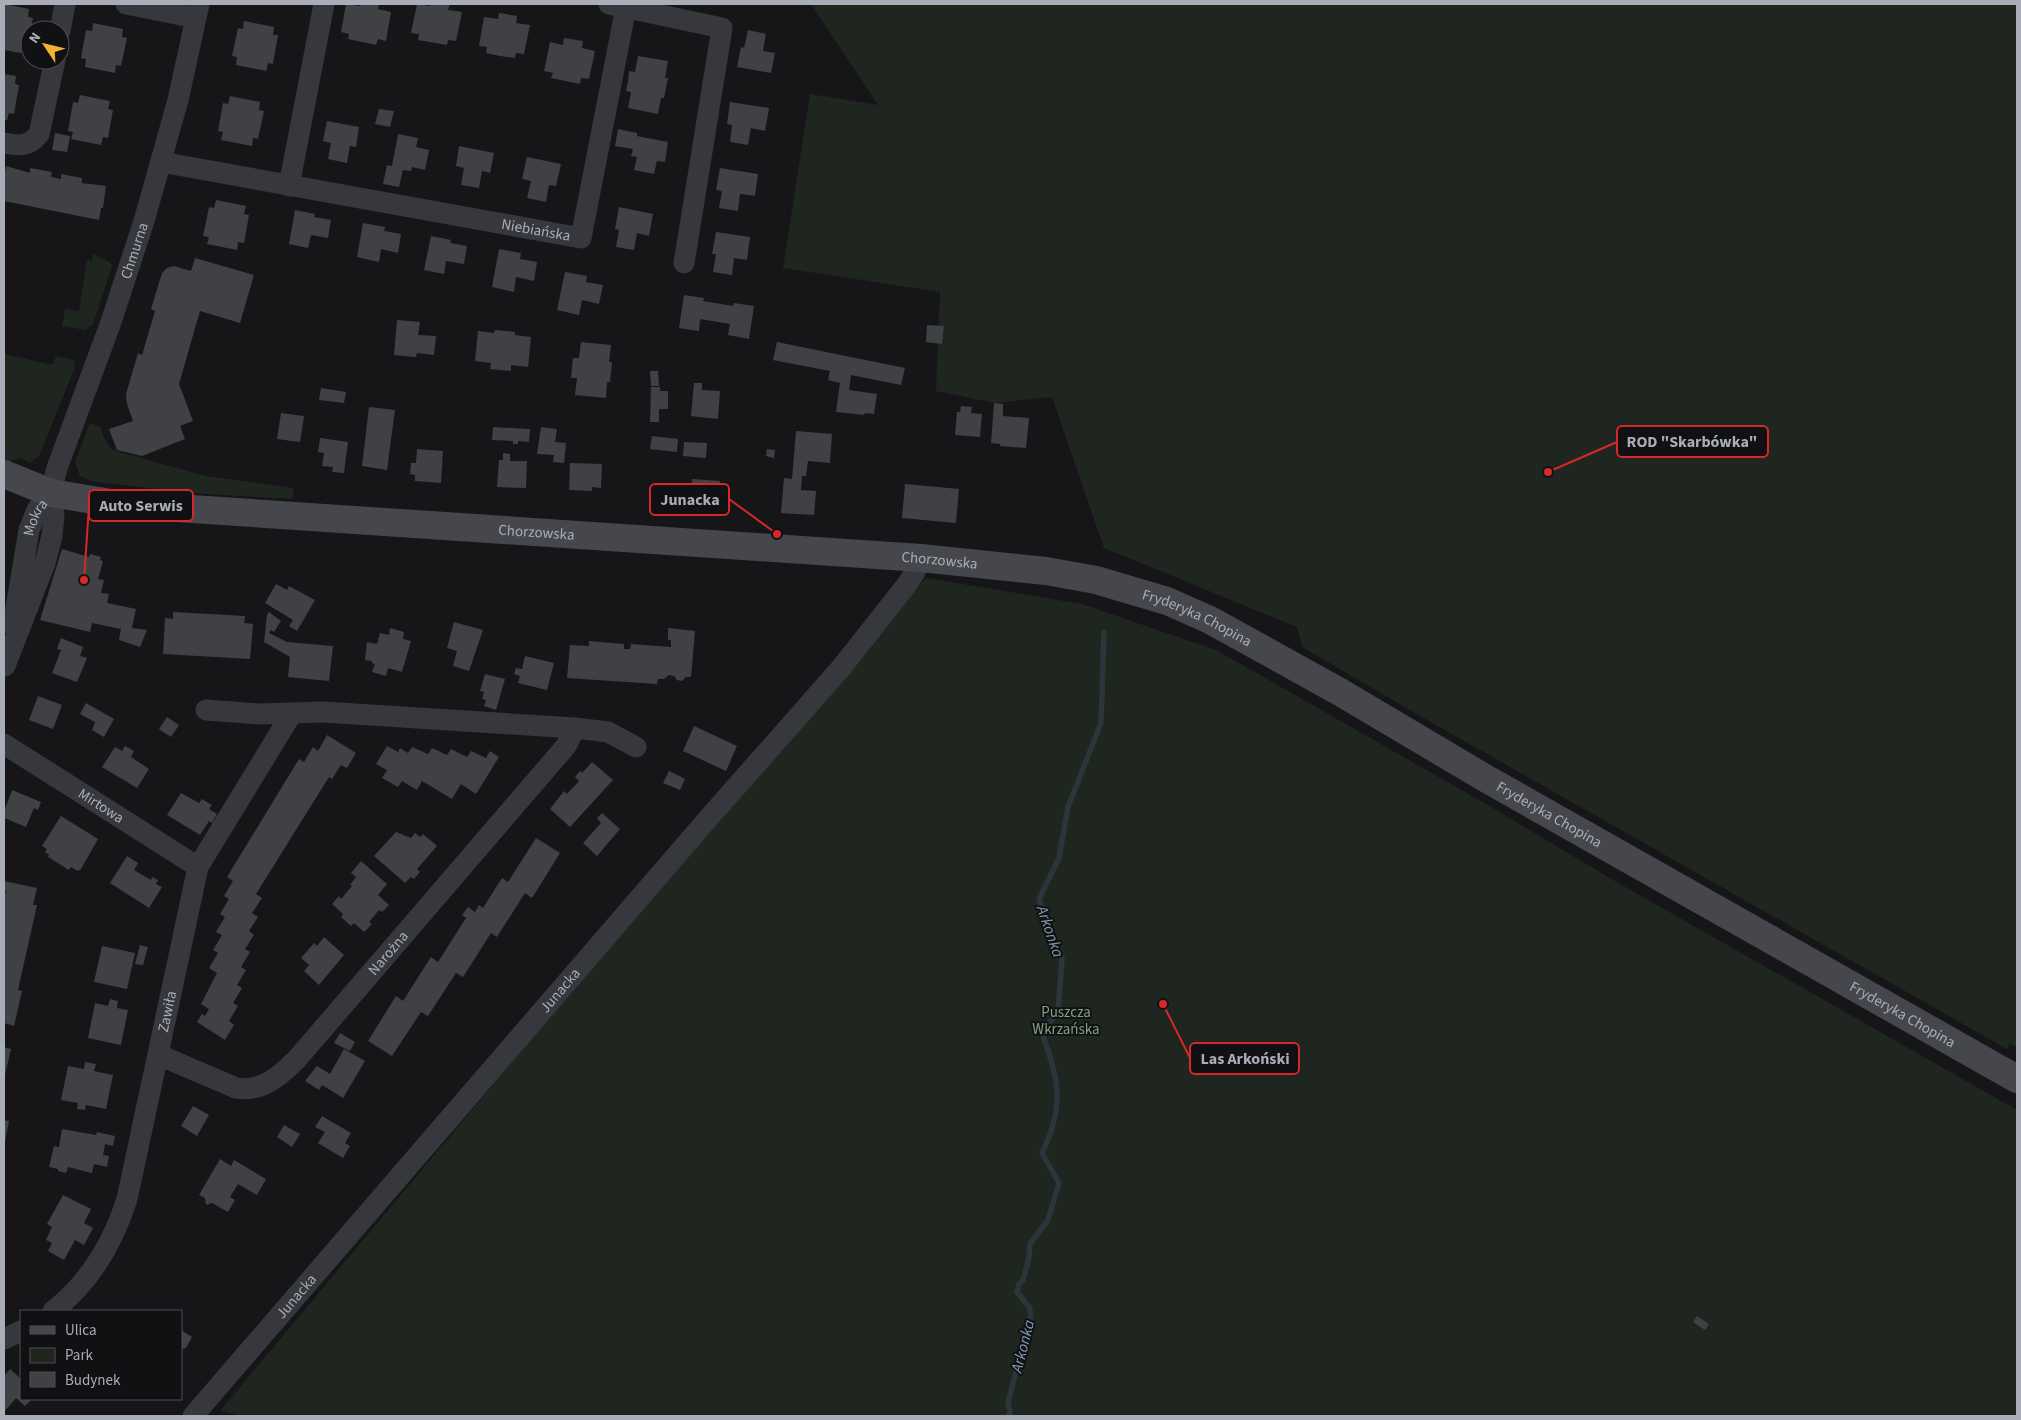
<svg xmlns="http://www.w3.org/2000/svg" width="2021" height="1420" font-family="'Source Sans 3',sans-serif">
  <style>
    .green { fill: #1e261f }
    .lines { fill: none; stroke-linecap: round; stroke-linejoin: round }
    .stream { stroke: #2c353c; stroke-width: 5.5 }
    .building { fill: #404145 }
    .street { stroke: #37383d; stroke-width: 21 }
    .secondary { stroke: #45474d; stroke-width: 28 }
    .labels { text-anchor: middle; stroke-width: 4; stroke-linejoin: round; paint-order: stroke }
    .street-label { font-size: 15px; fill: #a8adb8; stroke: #111113 }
    .park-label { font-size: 15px; fill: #7fa381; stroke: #111113 }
    .water-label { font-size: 16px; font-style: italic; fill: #7f9bb3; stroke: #111113 }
    .leader { fill: none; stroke: #d62828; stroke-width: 2 }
    .callout-dot { fill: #d62828; stroke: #111113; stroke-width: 2 }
    .callout { fill: #111113; stroke: #d62828; stroke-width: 2 }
    .callout-label { font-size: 16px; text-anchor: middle; font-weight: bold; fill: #a8adb8 }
  </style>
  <rect width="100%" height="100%" fill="#161618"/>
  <path class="green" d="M811,4h1206v1044l-7,-5 -3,6 -585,-332 -120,-70 -5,-20 -193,-79 -52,-151 -58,6 -58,-12 4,-99 -157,-24 27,-174 68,11z
    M93,254l17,8 2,4 -19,58 -8,6 -23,-4 3,-17 14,2 8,-51 5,1z
    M4,354l49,11 3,-9 18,4 1,7 -36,89 -9,7 -9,-5 -17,5z
    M90,423l11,5 2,8 9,14 94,26 88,12 -2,11 -102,-6 -100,-12 -10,-5 -5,-14z
    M926,578l156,26 134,46 275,157 124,74 402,229v306h-1774l-23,-5 318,-380z"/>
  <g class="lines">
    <path class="stream" d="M1008,1416l2,-4 -2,-10 23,-87 -2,-8 -12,-15 2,-8 4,-4 6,-22 1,-14 18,-24 11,-37 -17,-30c24,-48 16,-75 -1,-123l17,-16 4,-56 -23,-59 20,-41 9,-51 33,-84 3,-90"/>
  </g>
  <path class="building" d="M4,4l25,5 -1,8 5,1 -5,28 -6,-1 -1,8 -17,-3z
    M346,4l14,2v-2h19l-1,5 13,3 -5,29 -8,-2 -2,6 -28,-6 1,-5 -8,-2z
    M417,4l13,2v-2h20l-2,6 14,2 -6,29 -8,-1 -1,5 -29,-5 1,-6 -8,-1z
    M499,13l18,3 -1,7 14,2 -6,29 -8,-1 -1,5 -15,-2 -14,-3 1,-6 -8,-1 5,-29 14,2z
    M244,21l30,6 -1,8h5l-5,29 -5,-1 -2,8 -30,-6 1,-8 -5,-1 6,-28 5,1z
    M93,23l30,6 -1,8 5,1 -6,28 -5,-1 -1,8 -30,-6 1,-8 -5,-1 5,-28 6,1z
    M748,30l18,4 -3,17 12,2 -4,20 -34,-6 4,-20 3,1z
    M564,38l19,3 -1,7 13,3 -6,28 -8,-1 -1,6 -29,-6 2,-5 -9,-2 6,-29 13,3z
    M638,56l30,5 -3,17h3l-4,20h-3l-3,16 -30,-6 3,-16 -5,-1 2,-10 1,-10 6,1z
    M4,74l12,2 -1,8 4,1 -5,29 -5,-1 -2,7h-3z
    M80,95l30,6 -2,8 5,1 -5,28 -5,-1 -2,8 -30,-6 2,-7 -5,-1 5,-29 5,1z
    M230,96l30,6 -1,8 5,1 -6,28 -5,-1 -1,8 -31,-6 2,-8 -5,-1 5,-28 5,1z
    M730,102l39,6 -4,23 -14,-3 -3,17 -18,-3 2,-17 -5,-1z
    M379,109l15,2 -4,16 -15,-3z
    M327,121l32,6 -3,20 -6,-1 -3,17 -19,-4 3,-16 -8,-2z
    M618,129l19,4v3l31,6 -3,20 -8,-1 -3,13 -20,-4 3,-13 -6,-1 2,-7 -18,-3z
    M55,133l15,3 -3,16 -15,-2z
    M398,134l20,4 -2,9 13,3 -4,20 -13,-3 -1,4 -8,-1 -4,17 -16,-3 4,-19 5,1z
    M459,146l35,7 -4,20 -8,-2 -3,17 -18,-3 3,-17 -8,-2z
    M527,157l34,7 -5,22 -7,-1 -3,17 -19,-4 4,-17 -9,-2z
    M6,166l24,7v-5l22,4 -1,5 10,2v-5l21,4v5l24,3 -3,22h-2l-2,12 -95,-19v-23z
    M720,168l38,6 -3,22 -15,-2 -2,17 -19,-3 3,-17 -6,-1z
    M216,200l30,6 -2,8 5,1 -5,28 -6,-1 -1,8 -30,-6 2,-7 -6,-1 6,-29 5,1z
    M619,207l34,7 -4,22 -12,-3 -3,17 -18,-3 3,-17 -4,-1z
    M295,210l20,4 -1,3 17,3 -3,18 -17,-3 -3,13 -19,-4z
    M363,223l22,4 -1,4 17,3 -3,19 -17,-4 -2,13 -22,-5z
    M716,232l34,5 -3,23 -13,-2 -2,17 -19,-3 3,-18h-4z
    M431,236l20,4 -1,3 17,3 -3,18 -18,-3 -2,13 -20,-4z
    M499,249l22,4 -1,6 17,3 -3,19 -18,-4 -2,15 -22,-5z
    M195,258l59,17 -14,48 -40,-12 -21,73 14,37 -13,5 5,13 -43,17 -25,-6 -8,-21 24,-8 -6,-17 -1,-10 12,-41 4,2 13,-44 -4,-2 11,-36 5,-5 7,-2 17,5z
    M565,272l22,4 -1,6 17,3 -4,19 -17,-4 -3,15 -22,-5z
    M684,295l20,3 -1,3 30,5 1,-3 20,3 -5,33 -21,-4 2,-11 -30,-5 -1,12 -20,-3z
    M397,320l23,2 -2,13 18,1 -2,19 -17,-2 -1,4 -22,-2z
    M927,325l17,1 -2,18 -16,-2z
    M495,330l20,2v3l16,2 -3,30 -17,-2v6l-11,-1 -10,-1 1,-6 -16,-2 3,-30 16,2z
    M581,342l30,3 -2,17h3l-2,20h-3l-1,16 -31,-3 2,-17h-6l2,-20h6z
    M777,342l128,26 -4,17 -50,-10 -2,15 28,4 -3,20 -9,-1 -1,2 -28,-3 4,-29 -12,-3 2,-9 -57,-11z
    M650,371h8l1,15h-8z
    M694,383h8v7l18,1 -2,28 -27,-3z
    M651,387h9v4h8v18h-9v13h-9z
    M321,388l25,4 -2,11 -25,-3z
    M994,403l9,1v12l26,2 -3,30 -26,-2v-2l-9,-1z
    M961,406l11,1 -1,6 11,1 -2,23 -25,-2 2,-23h3z
    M369,407l26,3 -8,60 -25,-4z
    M281,413l23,3 -4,26 -23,-3z
    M493,427l37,2 -1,13 -11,-1v3h-5v-3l-21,-1z
    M541,427l16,2 -2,13 11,1 -2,20 -11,-1 1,-7 -17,-1z
    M796,431l36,3 -2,29 -22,-2 -2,15h-4l-1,14 15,1 -2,24 -33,-2 3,-35 8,1z
    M652,436l26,3 -1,13 -27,-3z
    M320,438l28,4 -4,31 -12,-1 1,-5 -11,-1 2,-13 -6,-1z
    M684,442l23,1 -1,15 -23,-2z
    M417,449l26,2 -2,32 -26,-2v-6l-5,-1 1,-11h5z
    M767,449l8,1 -1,8 -8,-2z
    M503,453l7,1v7h17l-1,27 -29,-1 2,-27h4z
    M570,463l32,1 -1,24 -9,-1v4l-23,-1z
    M692,479l28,2 -1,25 -28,-1z
    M905,484l54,5 -3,34 -54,-5z
    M62,549l27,8 1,-3 11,3 -1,3 3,1 -5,18 6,1 -3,13 8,1 -2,9 29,6 -4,19 15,2 -7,17 -21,-7 2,-11 -29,-6 -2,9 -50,-12z
    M276,584l11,6 2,-4 26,14 -18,31 -8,-5 4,-6 -28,-17z
    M173,612l72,4 -1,7 9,1 -3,35 -87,-5 2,-36 8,1z
    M269,612l12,9 -7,11 -3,-2 -2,3 18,9 46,4 -4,35 -41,-4 2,-20 -26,-15 3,-27z
    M454,622l29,8 -14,41 -16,-5 4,-15 -10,-3z
    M390,628l14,4 -1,7 8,2 -9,31 -14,-4 -2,8 -14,-4 3,-8 -3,-1v-2l-7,-1 2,-18 10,2 3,-11 9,2z
    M668,628l27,3 -4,46h-5l-4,4 -5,-1 -3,-4 -5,-1 -5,4h-6l-1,5 -90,-6 3,-33 19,1v-5l35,3v5h6l1,-5 40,3v-7h-3z
    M61,638l22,9 -3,9 7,2 -10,24 -25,-9 9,-23 -4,-1z
    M525,656l29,7 -7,27 -29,-7 2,-7 -6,-2 2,-6 6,1z
    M485,674l20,5 -9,31 -12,-4 2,-6 -4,-1 2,-7 -4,-1z
    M38,696l24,9 -9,24 -24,-9z
    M86,703l28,16 -10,18 -12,-7 3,-8 -15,-8z
    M167,717l12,8 -8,12 -12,-8z
    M694,726l43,20 -11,25 -43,-20z
    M327,735l29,18 -9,15 -6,-3 -9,14 -3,-2 -73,117 6,4 -10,15 6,4 -9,14 5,4 -9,14 5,3 -9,15 5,3 -9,15 5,3 -9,15 5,3 -9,15 5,4 -9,15 -28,-18 5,-8 3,2 4,-7 -8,-5 16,-31 -8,-5 9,-15 -5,-3 9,-15 -6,-3 9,-15 -5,-3 9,-15 -5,-3 9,-15 -6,-4 72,-118 5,3 9,-15 5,4z
    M125,746l9,5 -3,6 18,12 -12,19 -35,-21 13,-20 7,4z
    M387,746l11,6 2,-4 8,5 4,-6 16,7 4,-6 15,7 4,-6 16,8 4,-6 15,7 4,-7 9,6 -23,37 -15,-10 -9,15 -30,-18 -5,9 -15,-9 -4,6 -16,-9 5,-8 -11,-6z
    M592,762l21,18 -43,47 -20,-18 14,-18 3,3 12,-13 -4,-4 5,-6 2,2z
    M669,771l16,8 -5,11 -17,-7z
    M12,790l29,12 -3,8 -4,-2 -8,19 -22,-9v-6z
    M181,793l18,10 3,-4 10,6 -3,4 8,5 -5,9 -3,-2 -9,14 -33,-20z
    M602,813l18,16 -23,27 -14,-13 18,-20 -4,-5z
    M61,816l37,23 -17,30 -3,2 -7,-4 -2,3 -21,-13 1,-2 -4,-3 2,-3 -5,-3z
    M396,832l15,6 4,-5 5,4 3,-3 14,12 -20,23 3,3 -6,7 -3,-2 -6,6 -31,-27z
    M536,838l24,15 -28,45 -7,-5 -28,44 -6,-4 -28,44 -7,-4 -28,43 -7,-4 -29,44 -24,-15 28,-45 7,5 28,-44 7,5 28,-44 -4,-3 6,-8 7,5 4,-7 4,3 19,-30 6,4z
    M127,856l11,7 -4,7 17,10 1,-3 6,3 -2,4 6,3 -13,21 -39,-25z
    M361,861l26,23 -9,11 11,10 -7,7 -3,-2 -10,12 3,2 -8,8 -10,-9 -3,3 -10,-9 2,-3 -11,-10 7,-8 2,3 11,-13 -2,-1 6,-8 -5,-4z
    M4,881l33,7 -4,17h4l-19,85 4,1 -8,35 -10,-3v-125l2,-7h-2z
    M324,937l20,18 -25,30 -15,-14 5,-6 -8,-7 13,-15 3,3z
    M140,945l8,2 -5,18 -8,-1z
    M102,946l33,7 -8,36 -33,-7z
    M110,999l8,2 -1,7 11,2 -7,35 -33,-7 7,-35 13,3z
    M340,1033l15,9 -5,9 -16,-8z
    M4,1047l7,2 -6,26h-1z
    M344,1049l21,12 -22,37 -21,-13 -3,5 -14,-9 12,-15 13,8z
    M85,1062l11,2 -2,7 19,4 -7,34 -20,-4 -1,5 -8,-1 1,-6 -17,-3 7,-34 16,3z
    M193,1106l16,9 -12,21 -16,-10z
    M322,1116l29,17 -6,10 5,3 -7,12 -25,-15 7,-11 -10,-5z
    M4,1120l5,1 -4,21h-1z
    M284,1125l16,9 -8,13 -15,-10z
    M62,1129l34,6 1,-3 18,4 -2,10 -8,-2 -2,11 6,1 -2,11 -13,-3 -2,9 -24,-6 -2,6 -8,-2v-2l-9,-2 5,-21 5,1z
    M220,1159l11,7 3,-6 32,19 -9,16 -19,-11 -8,13 5,3 -7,12 -16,-9 -6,2 -1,-7 -6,-3z
    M63,1195l28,14 -7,14 9,5 -9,17 -9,-5 -11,20 -16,-9 4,-8 -6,-3 6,-13 -5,-3z
    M1697,1316l12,8 -4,6 -12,-8z
    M181,1330l11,7 -6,11 -5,1z
    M10,1369l11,10v20h11l-7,7 -9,-8 -12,14v-36z"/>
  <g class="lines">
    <g class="street">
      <path d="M126,4l70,14"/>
      <path d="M609,4l113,24 -38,235"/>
      <path d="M60,31l5,-27"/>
      <path d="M4,143c14,3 25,4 35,-9l16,-74"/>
      <path id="s1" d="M161,162l420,76 45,-231"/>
      <path d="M289,186l35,-182"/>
      <path id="s2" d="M13,626l16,-96 8,-20 14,-17"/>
      <path id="s3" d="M5,666l40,-103 7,-27 2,-21 -3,-22 6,-25 54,-146 33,-101 34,-121 21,-96"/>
      <path d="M206,710l54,4 63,-2 252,16 33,4 28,15"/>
      <path id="s4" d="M4,744l194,123"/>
      <path id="s5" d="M159,1055l77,33c26,4 43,-11 61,-29l269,-313 9,-18"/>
      <path id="s6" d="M53,1311c36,-28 60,-68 74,-112l71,-332 94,-154"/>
      <path d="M4,1339l17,-8"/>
      <path id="s7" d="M193,1416l513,-595 135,-153 64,-81 9,-13 7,-16"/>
    </g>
    <path class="secondary" id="s8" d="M4,474l47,19 66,11 804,54 125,13 50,9 71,21 43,19 130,72 145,86 532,301"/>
  </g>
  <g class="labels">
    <g class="street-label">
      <text dy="5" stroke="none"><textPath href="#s1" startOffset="381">Niebiańska</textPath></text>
      <text dy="5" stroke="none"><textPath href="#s3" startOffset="438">Chmurna</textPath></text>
      <text dy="5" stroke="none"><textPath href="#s2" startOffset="111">Mokra</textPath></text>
      <text dy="5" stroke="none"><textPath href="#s8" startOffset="538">Chorzowska</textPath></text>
      <text dy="5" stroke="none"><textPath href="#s8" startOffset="942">Chorzowska</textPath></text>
      <text dy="5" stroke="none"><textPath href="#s8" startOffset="1208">Fryderyka Chopina</textPath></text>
      <text dy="5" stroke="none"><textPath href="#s4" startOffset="115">Mirtowa</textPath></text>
      <text dy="5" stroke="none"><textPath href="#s8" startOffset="1612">Fryderyka Chopina</textPath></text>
      <text dy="5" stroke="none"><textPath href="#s5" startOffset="294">Narożna</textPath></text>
      <text dy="5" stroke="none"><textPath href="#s7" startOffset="562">Junacka</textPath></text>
      <text dy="5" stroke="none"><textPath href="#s6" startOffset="328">Zawiła</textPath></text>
      <text dy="5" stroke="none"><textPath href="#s8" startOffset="2018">Fryderyka Chopina</textPath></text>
      <text dy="5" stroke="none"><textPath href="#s7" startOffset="158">Junacka</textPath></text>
    </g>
    <g class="park-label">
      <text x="1066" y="1017">Puszcza<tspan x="1066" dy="17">Wkrzańska</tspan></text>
    </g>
    <g class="water-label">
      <text transform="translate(1051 931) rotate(71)" y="6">Arkonka</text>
      <text transform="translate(1022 1346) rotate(-76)" y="6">Arkonka</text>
    </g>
  </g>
  <path class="leader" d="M1548 472L1617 442M777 534L729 499M84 580L89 506M1163 1004L1190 1058"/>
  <g class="callout-dot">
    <circle cx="1548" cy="472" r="5"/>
    <circle cx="777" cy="534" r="5"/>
    <circle cx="84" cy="580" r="5"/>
    <circle cx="1163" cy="1004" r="5"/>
  </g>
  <g class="callout">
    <rect x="1617" y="426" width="151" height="31" rx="5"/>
    <rect x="650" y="484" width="79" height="31" rx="5"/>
    <rect x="89" y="490" width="104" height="31" rx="5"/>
    <rect x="1190" y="1043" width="109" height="31" rx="5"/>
  </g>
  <g class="callout-label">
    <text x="1692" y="447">ROD "Skarbówka"</text>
    <text x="690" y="505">Junacka</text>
    <text x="141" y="511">Auto Serwis</text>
    <text x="1245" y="1064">Las Arkoński</text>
  </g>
  <rect width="2021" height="1420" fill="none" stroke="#a8adb8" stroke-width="10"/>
  <rect x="20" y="1310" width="162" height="90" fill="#111113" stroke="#4d4f55"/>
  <rect x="30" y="1326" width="25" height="8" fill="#45474d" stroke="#4d4f55"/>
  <text x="65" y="1335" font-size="15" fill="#a8adb8">Ulica</text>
  <rect x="30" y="1348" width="25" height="15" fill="#1e261f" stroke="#4d4f55"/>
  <text x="65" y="1360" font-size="15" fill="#a8adb8">Park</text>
  <rect x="30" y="1372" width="25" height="15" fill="#404145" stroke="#4d4f55"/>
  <text x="65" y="1385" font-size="15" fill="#a8adb8">Budynek</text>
  <g transform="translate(45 45) rotate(305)"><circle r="24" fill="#111113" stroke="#4d4f55"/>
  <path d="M0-4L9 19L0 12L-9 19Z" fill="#f2b134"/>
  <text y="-8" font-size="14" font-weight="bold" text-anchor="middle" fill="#a8adb8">N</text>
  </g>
</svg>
